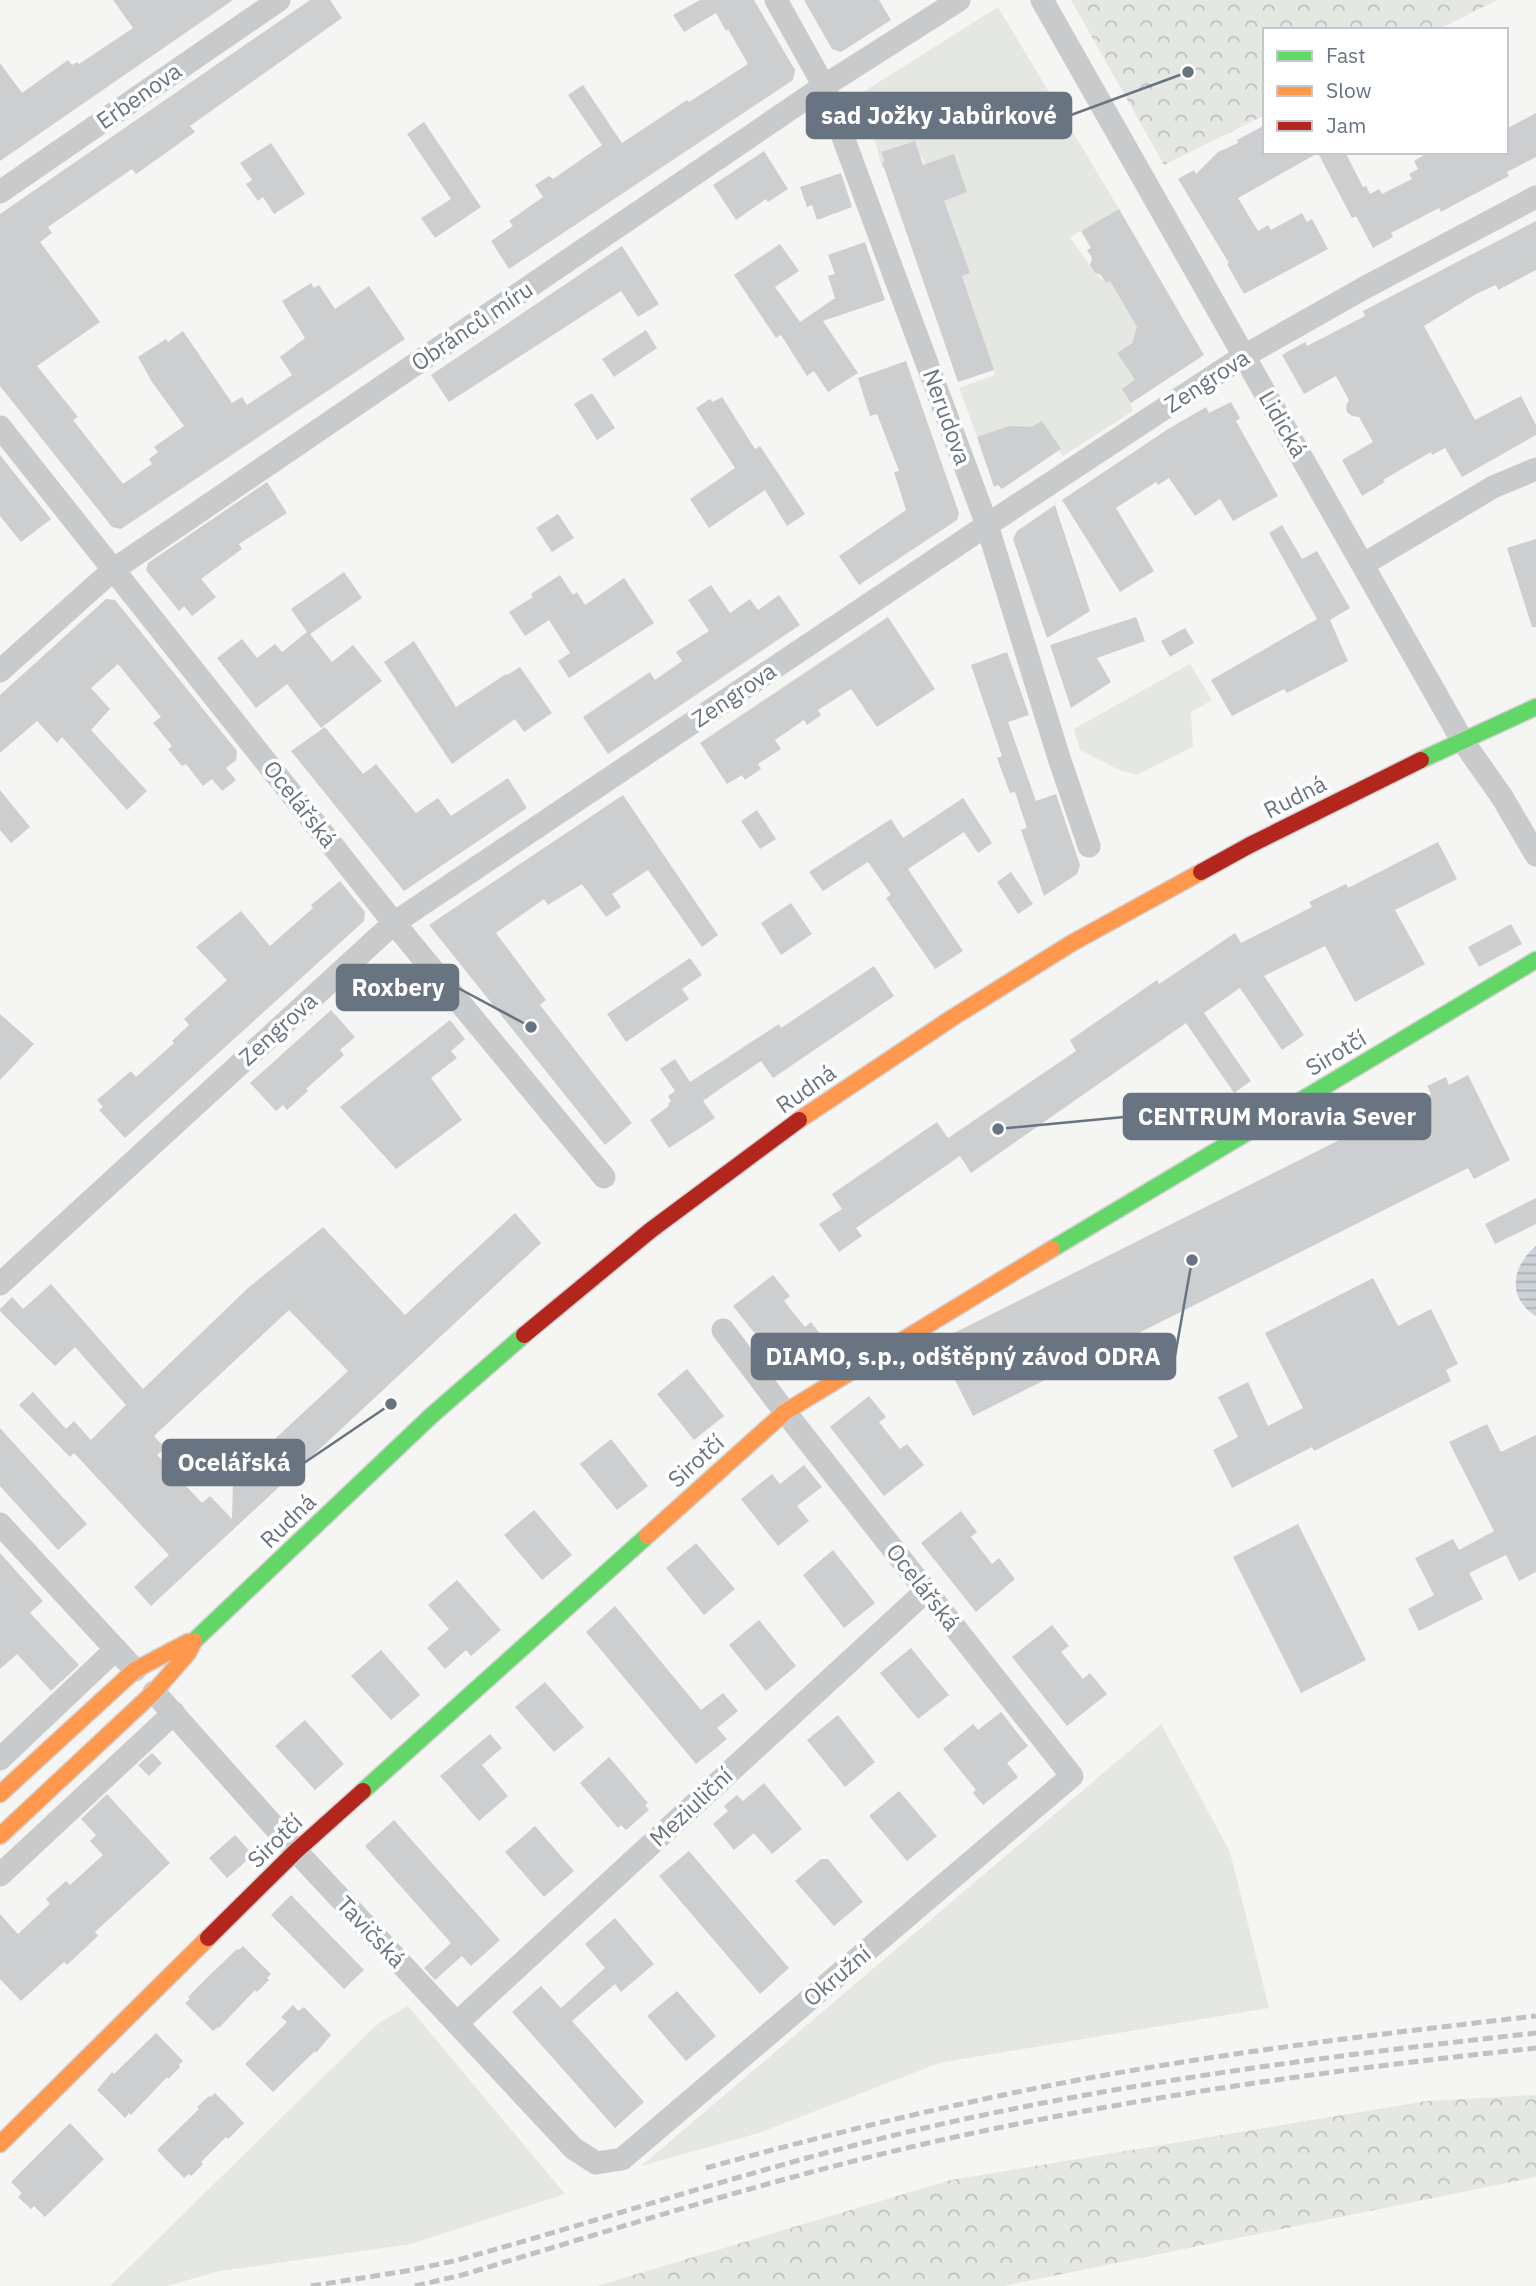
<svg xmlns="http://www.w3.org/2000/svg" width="1536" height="2286" font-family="'IBM Plex Sans',sans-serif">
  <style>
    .green { fill: #e4e7e2 }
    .forest { fill: url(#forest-crowns) }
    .water { fill: url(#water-rules) }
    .building { fill: #cdcecf; fill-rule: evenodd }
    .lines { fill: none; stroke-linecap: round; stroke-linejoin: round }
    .fast-casing { stroke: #d1d1d2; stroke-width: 19 }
    .slow-casing { stroke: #d1d1d2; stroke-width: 19 }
    .jam-casing { stroke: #d1d1d2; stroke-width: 19 }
    .street { stroke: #c9cacb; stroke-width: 23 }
    .fast { stroke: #63d668; stroke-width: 16 }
    .slow { stroke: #ff974d; stroke-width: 16 }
    .jam { stroke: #b3261e; stroke-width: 16 }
    .rail { stroke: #c0c1c2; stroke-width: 5; stroke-dasharray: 10 5; stroke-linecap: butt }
    .labels { text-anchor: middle; stroke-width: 7; stroke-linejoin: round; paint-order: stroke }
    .street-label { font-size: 23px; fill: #687481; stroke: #fff }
    .leader { fill: none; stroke: #687481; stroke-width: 2.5 }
    .callout-dot { fill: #687481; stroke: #fff; stroke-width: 2.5 }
    .callout { fill: #687481; stroke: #687481; stroke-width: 2.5 }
    .callout-label { font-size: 24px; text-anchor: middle; font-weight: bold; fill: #fff }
  </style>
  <defs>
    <pattern id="forest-crowns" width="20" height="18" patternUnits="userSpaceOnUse" patternTransform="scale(1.75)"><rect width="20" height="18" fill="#e4e7e2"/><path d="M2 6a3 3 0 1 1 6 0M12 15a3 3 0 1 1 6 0" fill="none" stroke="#bdc0bd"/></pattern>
    <pattern id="water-rules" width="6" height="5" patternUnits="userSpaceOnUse" patternTransform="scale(1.75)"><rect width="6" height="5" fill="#ccd2d5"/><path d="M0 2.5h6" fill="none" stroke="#a9afb2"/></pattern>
  </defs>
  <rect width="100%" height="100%" fill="#f5f5f4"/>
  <path class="green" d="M998,7l121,202 -49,28 25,36 11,10 4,-2 27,46 -5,16 -15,10 18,27 -4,23 2,8 -70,45 -18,-30 -63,23 -23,-61 36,-13 -73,-219 -40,12 -19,-76z
    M1190,664l22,36 -21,12 2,35 -56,28 -18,-5 -39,-20 -6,-21z
    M1161,1724l69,128 39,156 -330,55 -180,70 -118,33z
    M408,2006l157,188 -154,50 -191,27 -53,15h-57l260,-255 9,-8z"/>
  <path class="forest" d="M1071,0h426l-60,30h-172v85l-101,50z
    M1536,2095v82l-532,109h-407l354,-106 476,-79z"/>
  <path class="water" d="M1536,1246v70c-30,-18 -24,-50 0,-70z"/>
  <path class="building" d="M113,0h120l-233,161v-98l22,30 46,-33 4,5 5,-3 2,2 54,-36z
    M310,0h20l12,18 -152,108 5,6 -32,23 -27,19 -4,-5 -84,58 4,6 -12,9 60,80 -63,44 41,51 -5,3 50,64 29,-20 -3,-5 9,-7 -4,-5 30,-21 -32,-44 -14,-25 28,-18 2,3 15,-11 49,72 10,-6 5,8 45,-30 -12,-18 25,-19 -23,-37 29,-18 3,5 5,-3 16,24 34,-23 36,53 -284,190 -9,-2 -112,-141v-172z
    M700,0h54l41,70 -2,10 -284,189 -18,-28 22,-15 -4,-5 34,-24 -8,-12 14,-9 4,3 49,-34 -34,-50 15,-10 39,58 65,-43 2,2 59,-38 -20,-35 -2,2 -10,-18 -32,19 -11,-17z
    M804,0h75l12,20 -50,32 -9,-3z
    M1536,113v44l-29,15 2,4 -48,25 -20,11 -2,-4 -48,25 2,4 -20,11 -17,-32 -4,2 -34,-65 -80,45 20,33 10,-6 3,5 31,-17 5,9 5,-3 16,30 -84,45 -17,-30 2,-1 -51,-84 16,-9 2,4 22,-22 20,-9 -1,-3 28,-15v27h80l18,35 3,-1 4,8 9,-5 3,5 30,-15 -3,-5 9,-5 -4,-8 15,-9h77v-23z
    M424,122l57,85 -46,31 -14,-20 30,-19 -44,-65z
    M915,141l8,24 31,-11 13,38 -23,9 26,72 -8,3 3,9 29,85 -36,12 -76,-220 3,-1 -4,-9z
    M271,143l34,51 -31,20 -11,-17 -5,4 -12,-17 6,-4 -12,-17z
    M764,151l24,38 -20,13 -2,-3 -30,21 -23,-35z
    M841,173l11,34 -35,13 -5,-15 -5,2 -7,-20z
    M1119,209l85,146 -73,48 -9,-14 13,-9 -18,-27 15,-10 5,-16 -27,-46 -4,2 -5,-8 -6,-2 -5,-8 2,-7 -5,-8 4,-2 -10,-17z
    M1536,221v49l-38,20 -2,-5 -20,9 -52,32 51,94 46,-24 15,29v10l-74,42 -17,-29 -13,7 -1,-3 -48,28 2,2 -23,14 -20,-36 31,-18 -14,-25 -7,-1 -5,-4 -1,-6 3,-6 -13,-24 -32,18 -22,-39 23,-13 2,4 58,-30 -2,-5z
    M865,242l20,58 -62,21 35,52 -30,19 -14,-21 -7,5 -26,-41 -5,3 -42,-63 46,-31 19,27 -24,16 25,35 35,-24 -7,-22 7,-2 -7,-19z
    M622,246l37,58 -21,13 -17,-26 -172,111 -18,-27z
    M646,330l11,18 -43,29 -12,-18z
    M906,361l53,152 -2,7 -98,65 -20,-29 67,-46 -12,-38 5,-1 -22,-57 -7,2 -12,-38z
    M592,393l23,35 -18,12 -23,-36z
    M722,397l33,52 5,-3 45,68 -18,12 -22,-36 -56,38 -19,-29 45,-31 -39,-60 14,-9 3,3z
    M1231,402l9,16 -4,3 42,75 -45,25 -13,-22 -25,17 -26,-38 -11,7 -2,-3 -40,26 38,63 -34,21 -58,-92 106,-71 38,-22 3,6z
    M1042,421l19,28 -59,40 -4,-4 -4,2 -17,-50 32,-11 22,1z
    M0,455l51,64 -30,23 -21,-26z
    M267,482l20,31 -48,31 3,5 -41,30 15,18 -24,19 -8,-10 -5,5 -33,-41 2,-7z
    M1055,505l35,106 -43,27 -34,-99 4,-8z
    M558,514l16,24 -22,14 -16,-24z
    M1282,525l20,34 15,-8 33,57 -20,12 18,41 -61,32 -3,-4 -52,27 -21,-36 106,-61 -48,-86z
    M1536,539v88h-4l-25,-79z
    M344,572l18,26 -52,36 22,28 21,-17 29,36 -61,47 -34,-44 -31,24 -39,-50 25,-19 15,19 18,-14 7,8 25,-20 -16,-23z
    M560,575l13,20 4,-3 8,13 39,-27 30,45 -85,55 -11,-17 12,-8 -21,-33 -24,16 -16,-24 24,-15 -2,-3z
    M711,585l19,28 20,-14 8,11 21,-15 21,30 -192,129 -25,-37 67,-45 5,8 27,-19 -6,-9 33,-21 -21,-31z
    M106,599l9,1 122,151 -1,9 -10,8 10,12 -14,11 -10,-12 -9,7 -17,-22 -4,2 -14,-17 4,-3 -19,-23 8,-6 -43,-53 -27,24 19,21 -19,21 56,61 -20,19 -65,-73 -5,6 -20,-22 -37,32v-58z
    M888,617l47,72 -58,38 -26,-38 -33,21 3,5 -14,10 -3,-5 -29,20 6,9 -23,15 3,5 -16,11 -3,-5 -15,9 -27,-41z
    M1136,617l9,24 -48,17 14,24 -40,26 -21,-63z
    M1185,628l9,15 -24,14 -9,-16z
    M414,641l42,66 50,-33 1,1 13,-8 32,46 -28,19 -9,-13 -63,45 -68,-102z
    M1007,652l22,63 -21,7 28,79 20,-7 24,71 -3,9 -33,22 -23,-66 6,-2 -12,-36 -5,1 -13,-35 5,-2 -31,-91z
    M325,727l38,47 13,-10 40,49 22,-15 13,18 57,-38 19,30 -123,83 -113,-140z
    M0,790l30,37 -19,16 -11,-13z
    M623,795l95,140 -16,12 -54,-77 -36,24 9,13 -15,10 -24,-33 -34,21 -4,-6 -48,34 50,67 -6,5 92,118 -27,22 -176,-220z
    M963,798l29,45 -14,10 -14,-21 -56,37 55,82 -28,18 -49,-71 5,-3 -23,-33 -45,29 -14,-19 82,-53 12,19z
    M757,810l19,29 -16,10 -19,-28z
    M1438,842l19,37 -62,31 30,54 -70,38 -30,-56 -61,30 40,59 -22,15 -42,-62 -36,25 47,68 -17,12 -48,-70 -215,150 -11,-17 -104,72 6,8 -23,16 -20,-28 23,-15 -10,-15 105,-72 11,16 128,-87 -6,-11 87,-60 2,4 76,-51 6,10 71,-36 -3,-5 37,-18 2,4z
    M1011,872l22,32 -15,10 -21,-32z
    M340,881l25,31 -1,9 -239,217 -26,-28 4,-3 -6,-7 34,-29 5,6 38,-34 -2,-2 17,-16 -5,-6 43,-39 -31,-33 45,-36 29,35 43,-38 -2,-3z
    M791,903l21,31 -31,21 -20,-32z
    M1511,924l11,20 -43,23 -11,-20z
    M690,958l12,17 -20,14 7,10 -63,43 -19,-28z
    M874,966l20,30 -121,82 -12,-17 -34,23 -24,17 12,17 -46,30 -19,-28 19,-14 -1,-2 3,-3 -3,-5 7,-5 -15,-22 15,-10 15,23 89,-58 2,4z
    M331,1010l24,27 -15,13 4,5 -38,34 2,2 -21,19 -4,-5 -7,6 -26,-28z
    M0,1014l34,30 -34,36z
    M450,1020l15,19 -14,12 6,7 -26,20 31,42 -66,49 -56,-62z
    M1468,1075l42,85 -36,19 -6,-11 -495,248 -37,-74 495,-248 -4,-8 19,-9 3,8z
    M1536,1198v26l-41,20 -10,-20z
    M515,1213l26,30 -390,363 -17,-19 35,-32 -95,-102 -4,4 -51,-52 14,-13 33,37 8,-8 17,19 35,-35 -51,-58 -20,19 -55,-55v-2l12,-12 11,12 28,-25 92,105 105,-101 75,-61 82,88zM289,1310l59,61 -113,105 -2,4 -1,39 -22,-23 -8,7 -45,-48 8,-7 -11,-12z
    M773,1275l17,21 -6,5 21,26 6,-5 16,21 -39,32 -55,-69z
    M1373,1278l25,48 33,-17 27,55 -12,6 5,11 -137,70 -2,-4 -80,41 -19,-38 25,-13 -20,-40 30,-15 20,44 35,-18 -38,-75z
    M687,1369l37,47 -30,24 -37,-46z
    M869,1396l17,21 -7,5 21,27 7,-5 17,21 -40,31 -54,-69z
    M1487,1424l14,28 35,-17v137l-17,9 -13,-26 -37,18 14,26 -64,32 -11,-22 26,-14 -19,-37 38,-19 6,11 35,-19 -45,-89z
    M0,1428l87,96 -29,26 -58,-64z
    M611,1439l37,47 -31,24 -37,-46z
    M804,1465l18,22 -25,19 12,15 -31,25 -37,-47 31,-25 8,10z
    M534,1510l38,45 -30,25 -38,-45z
    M961,1511l16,21 -6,5 21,27 7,-6 16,21 -39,33 -55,-69z
    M1298,1524l68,136 -65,33 -68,-136z
    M696,1543l39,46 -31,26 -38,-47z
    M833,1550l42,53 -31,25 -41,-53z
    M0,1553l43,48 -13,12 49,52 -28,26 -34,-37 -17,15z
    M457,1580l44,50 -30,26 -5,-6 -21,19 -18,-21 22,-19 -21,-24z
    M615,1606l86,104 22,-17 15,18 -21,17 10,11 -31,25 -110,-132z
    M759,1620l37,46 -30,25 -37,-46z
    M1052,1625l17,21 -8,6 22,27 7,-6 17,21 -40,32 -55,-69z
    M911,1648l38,47 -31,24 -38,-46z
    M381,1650l39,45 -29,25 -40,-44z
    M545,1682l39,45 -30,25 -39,-45z
    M1001,1712l27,34 -21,17 11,14 -35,28 -10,-12 3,-3 -33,-41 30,-25 5,6z
    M838,1715l37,47 -30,25 -38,-47z
    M305,1720l39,44 -29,26 -40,-44z
    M490,1734l12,14 -20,17 26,31 -29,25 -39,-45z
    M152,1753l10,10 -13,13 -11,-11z
    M609,1757l39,46 -3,2 4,5 -23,20 -5,-5 -3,3 -38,-45z
    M764,1783l38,46 -30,25 -18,-21 -20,17 -21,-26 15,-13 -4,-5 13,-11 6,6z
    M899,1791l38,45 -30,25 -38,-45z
    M107,1794l63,69 -75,69 3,4 -31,29 -3,-3 -43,39 -21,-22v-65l18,20 32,-30 -4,-5 20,-18 4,4 33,-30 -13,-14 6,-6 -15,-16z
    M394,1820l106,120 -29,26 -9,-10 -27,24 -11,-12 27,-25 -86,-97z
    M535,1826l39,45 -30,26 -39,-45z
    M235,1835l18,20 -26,23 -18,-20z
    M689,1851l100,117 -29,26 -101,-118z
    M821,1859h7l35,43 -29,24 -39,-45z
    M291,1895l73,75 -20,19 -73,-74z
    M615,1918l39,46 -33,28 -6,-8 -43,37 72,81 -29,26 -103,-116 29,-26 20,22 44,-40 -20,-24z
    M243,1946l28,28 -4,4 2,2 -12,12 -2,-2 -36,38 -1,-1 -5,4 -28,-28 5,-4 -2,-2 25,-25 24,-23 2,1z
    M677,1991l39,45 -30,25 -39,-45z
    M293,2005l5,6 6,-4 27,28 -15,18 -1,-2 -42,41 -28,-28 42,-42 -6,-5z
    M156,2033l27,28 -4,4 1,2 -12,12 -1,-2 -36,38 -2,-2 -4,5 -28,-28 15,-18 2,2z
    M215,2093l29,30 -16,16 -2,-2 -25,25 2,2 -12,12 -2,-2 -5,4 -27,-28 42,-41 -2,-2 12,-11 2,1z
    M70,2123l34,36 -59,58 -11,-11 -3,3 -13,-12 4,-4 -11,-11z"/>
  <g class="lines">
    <defs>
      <path id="fast" d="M1421,760l115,-53
        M1052,1249l484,-289
        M194,1641l237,-225 93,-81
        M363,1791l284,-255"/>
      <path id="slow" d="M799,1120l153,-102 120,-75 129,-71
        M647,1536l138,-124 267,-163
        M0,1794l135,-124 53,-28
        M0,1836l154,-144 34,-39 6,-12
        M0,2144l208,-206"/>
      <path id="jam" d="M1201,872l49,-27 171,-85
        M524,1335l127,-105 148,-110
        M208,1938l88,-87 67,-60"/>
    </defs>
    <use href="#fast" class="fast-casing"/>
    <use href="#slow" class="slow-casing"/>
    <use href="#jam" class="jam-casing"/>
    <path class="street" d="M776,0l48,86 163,439 72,233 30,88
      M1042,0l420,740 40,57 34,58
      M0,192l279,-192
      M0,427l394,496 210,254
      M1364,564l129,-77 43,-18
      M0,671l113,-101 711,-484 135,-86
      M0,1284l394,-361 593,-398 257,-169 120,-68 172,-91
      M0,1524l135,146
      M154,1692l142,159 277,297 23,15 26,-4 450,-383 -287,-364 -62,-82
      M0,1759l116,-110
      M0,1875l174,-162
      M457,2023l469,-432"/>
    <use href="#fast" class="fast"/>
    <use href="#slow" class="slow"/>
    <use href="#jam" class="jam"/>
    <path class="rail" d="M706,2168c126,-35 254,-66 383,-90 148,-27 297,-45 447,-62
      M311,2286l95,-15 48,-10c163,-45 323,-100 488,-137 197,-44 394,-69 594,-91
      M415,2286l47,-11c160,-48 321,-100 484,-136 195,-43 392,-70 590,-91"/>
  </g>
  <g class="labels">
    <g class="street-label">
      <text transform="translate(139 96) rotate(-35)" y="8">Erbenova</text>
      <text transform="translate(472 326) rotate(-34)" y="8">Obránců míru</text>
      <text transform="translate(1207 381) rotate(-33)" y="8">Zengrova</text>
      <text transform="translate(947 417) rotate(70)" y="8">Nerudova</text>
      <text transform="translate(1283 424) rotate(60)" y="8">Lidická</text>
      <text transform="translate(734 695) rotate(-34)" y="8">Zengrova</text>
      <text transform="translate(1295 797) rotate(-27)" y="8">Rudná</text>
      <text transform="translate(300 804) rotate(52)" y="8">Ocelářská</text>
      <text transform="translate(278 1029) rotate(-42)" y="8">Zengrova</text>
      <text transform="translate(1336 1053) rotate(-31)" y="8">Sirotčí</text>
      <text transform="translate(806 1089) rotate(-35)" y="8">Rudná</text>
      <text transform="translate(696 1461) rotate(-42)" y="8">Sirotčí</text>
      <text transform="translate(288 1521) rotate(-44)" y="8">Rudná</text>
      <text transform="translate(923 1587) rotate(52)" y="8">Ocelářská</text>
      <text transform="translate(691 1807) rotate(-43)" y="8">Meziuliční</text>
      <text transform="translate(275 1841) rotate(-44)" y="8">Sirotčí</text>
      <text transform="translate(371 1932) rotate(47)" y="8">Tavičská</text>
      <text transform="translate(837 1976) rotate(-40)" y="8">Okružní</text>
    </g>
  </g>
  <path class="leader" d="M1188 72L1071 115M531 1027L458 988M998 1129L1124 1117M1192 1260L1175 1356M391 1404L304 1463"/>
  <g class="callout-dot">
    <circle cx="1188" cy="72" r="7"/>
    <circle cx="531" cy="1027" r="7"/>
    <circle cx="998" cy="1129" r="7"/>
    <circle cx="1192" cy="1260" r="7"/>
    <circle cx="391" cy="1404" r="7"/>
  </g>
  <g class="callout">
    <rect x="807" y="93" width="264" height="45" rx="7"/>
    <rect x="337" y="965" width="121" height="45" rx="7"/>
    <rect x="1124" y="1094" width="306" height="45" rx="7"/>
    <rect x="752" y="1334" width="423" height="45" rx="7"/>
    <rect x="163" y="1440" width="141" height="45" rx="7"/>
  </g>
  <g class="callout-label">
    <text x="939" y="124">sad Jožky Jabůrkové</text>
    <text x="398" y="996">Roxbery</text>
    <text x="1277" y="1125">CENTRUM Moravia Sever</text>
    <text x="963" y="1365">DIAMO, s.p., odštěpný závod ODRA</text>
    <text x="234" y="1471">Ocelářská</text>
  </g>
  <rect x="1263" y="28" width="245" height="126" fill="#ffffff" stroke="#c3c7cd" stroke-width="2"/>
  <rect x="1277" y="51" width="35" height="10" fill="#63d668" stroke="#c3c7cd" stroke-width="2"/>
  <text x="1326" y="63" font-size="21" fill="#687481">Fast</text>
  <rect x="1277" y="86" width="35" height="10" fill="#ff974d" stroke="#c3c7cd" stroke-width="2"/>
  <text x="1326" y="98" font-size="21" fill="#687481">Slow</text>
  <rect x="1277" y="121" width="35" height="10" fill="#b3261e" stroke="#c3c7cd" stroke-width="2"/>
  <text x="1326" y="133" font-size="21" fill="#687481">Jam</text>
</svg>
